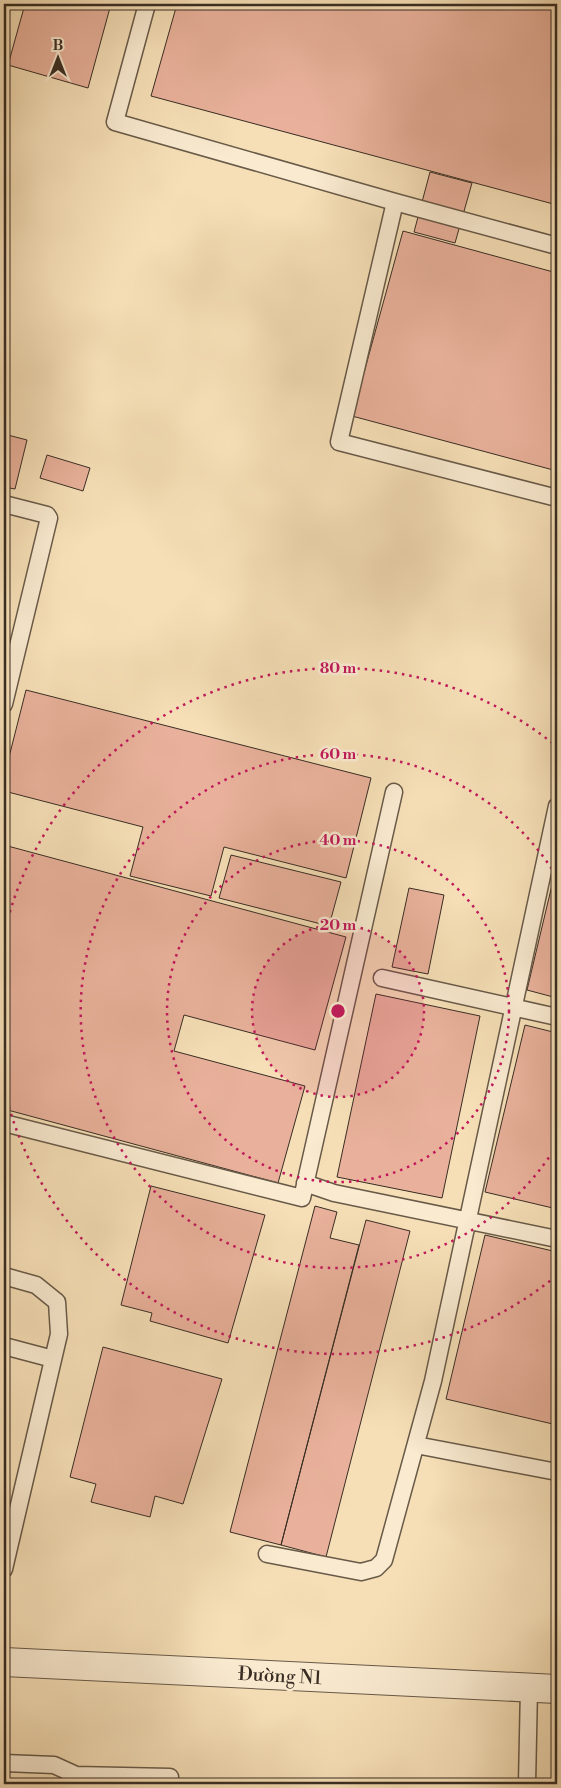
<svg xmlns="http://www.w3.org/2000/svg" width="561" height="1788" font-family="'Libre Bodoni',serif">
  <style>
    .building { fill: #e9b19b; stroke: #382d23 }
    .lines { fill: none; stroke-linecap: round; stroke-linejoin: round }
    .service-casing { stroke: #685a48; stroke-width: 19 }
    .tertiary-casing { stroke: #685a48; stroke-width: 30 }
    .service { stroke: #f9ead0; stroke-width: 16 }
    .tertiary { stroke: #f9ead0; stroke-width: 28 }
    .ring { fill: none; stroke: #c2185b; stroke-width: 2.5; stroke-dasharray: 2.5 5 }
    .labels { text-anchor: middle; stroke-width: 5; stroke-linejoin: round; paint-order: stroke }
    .street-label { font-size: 19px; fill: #382d23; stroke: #f9ead0 }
    .centre { fill: #c2185b; stroke: #f9ead0; stroke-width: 2.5 }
    .ring-label { font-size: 15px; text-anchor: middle; font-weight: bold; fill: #c2185b; stroke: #f9ead0; stroke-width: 5; stroke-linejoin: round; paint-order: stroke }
  </style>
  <rect width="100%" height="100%" fill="#f6dfb7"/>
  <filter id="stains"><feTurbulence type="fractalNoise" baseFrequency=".004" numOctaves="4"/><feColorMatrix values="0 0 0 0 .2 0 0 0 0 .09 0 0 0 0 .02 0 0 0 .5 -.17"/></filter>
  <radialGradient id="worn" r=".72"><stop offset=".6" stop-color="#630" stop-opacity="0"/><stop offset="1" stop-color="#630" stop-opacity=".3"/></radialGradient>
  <path class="building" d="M25,4h86l-23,84 -80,-23z
    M177,4h380v201l-406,-109z
    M430,172l42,11 -17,60 -41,-11z
    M403,231l154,42v198l-205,-55z
    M4,434l23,6 -12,49 -11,-2z
    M47,455l43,13 -7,23 -43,-13z
    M26,690l345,88 -25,100 -122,-31 -13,49 -81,-20 13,-49 -139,-36v-14z
    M4,845l342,92 -31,113 -131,-35 -10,36 131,35 -27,97 -274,-74z
    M231,855l110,27 -12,44 -110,-28z
    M557,864v134l-30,-8z
    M409,888l35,7 -16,79 -36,-7z
    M376,994l104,22 -38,182 -105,-21z
    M525,1025l32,8v176l-72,-17z
    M151,1186l114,29 -37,128 -78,-22 2,-8 -31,-8z
    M315,1206l22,6 -7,26 29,7 -78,300 -51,-13z
    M366,1220l44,11 -84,326 -45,-12z
    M485,1235l72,17v173l-111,-26z
    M103,1347l119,32 -39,125 -28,-8 -5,21 -59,-15 5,-18 -26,-7z"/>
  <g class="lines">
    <defs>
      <path id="service" d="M147,4l-32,118 280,80 162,44
        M395,202l-56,240 218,56
        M4,504l43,11 2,3 -45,186
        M382,978l175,39
        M4,1123l298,75 92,-406
        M305,1183l29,10 223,46
        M4,1276l32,9 21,17 2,32 -55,235
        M4,1346l49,13
        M416,1445l141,27
        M267,1554l94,18 15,-4 8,-8 49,-179 124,-575
        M4,1763l50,2 22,10 94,2
        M527,1784l2,-96"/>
      <path id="tertiary" d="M4,1662l553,27"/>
    </defs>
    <use href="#service" class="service-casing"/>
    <use href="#tertiary" class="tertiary-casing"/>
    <use href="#service" class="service"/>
    <use href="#tertiary" class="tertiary"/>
  </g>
  <circle cx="338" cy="1011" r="86" fill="#c2185b" fill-opacity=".12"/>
  <g class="ring">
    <circle cx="338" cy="1011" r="86"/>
    <circle cx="338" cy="1011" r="171"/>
    <path d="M557 1145A257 257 0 1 1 557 877"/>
    <path d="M556 1276A343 343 0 0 1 4 1088M4 934A343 343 0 0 1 556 746"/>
  </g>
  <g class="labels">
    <g class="street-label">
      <text transform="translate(280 1675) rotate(3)" y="7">Đường N1</text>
    </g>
  </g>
  <circle cx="338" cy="1011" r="8" class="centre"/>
  <g class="ring-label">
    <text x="338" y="673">80 m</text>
    <text x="338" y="759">60 m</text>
    <text x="338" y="845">40 m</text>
    <text x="338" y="930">20 m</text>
  </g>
  <rect width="561" height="1788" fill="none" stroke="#f6dfb7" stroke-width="20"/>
  <rect x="5" y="5" width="551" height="1778" fill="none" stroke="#382d23" stroke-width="2.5"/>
  <rect x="10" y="10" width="541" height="1768" fill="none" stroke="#382d23"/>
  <g transform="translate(58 58)" stroke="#f9ead0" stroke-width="4" paint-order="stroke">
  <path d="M0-4L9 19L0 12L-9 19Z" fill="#382d23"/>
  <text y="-8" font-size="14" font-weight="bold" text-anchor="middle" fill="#382d23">B</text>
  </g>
  <rect width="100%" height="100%" filter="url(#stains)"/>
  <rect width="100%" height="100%" fill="url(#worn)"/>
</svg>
